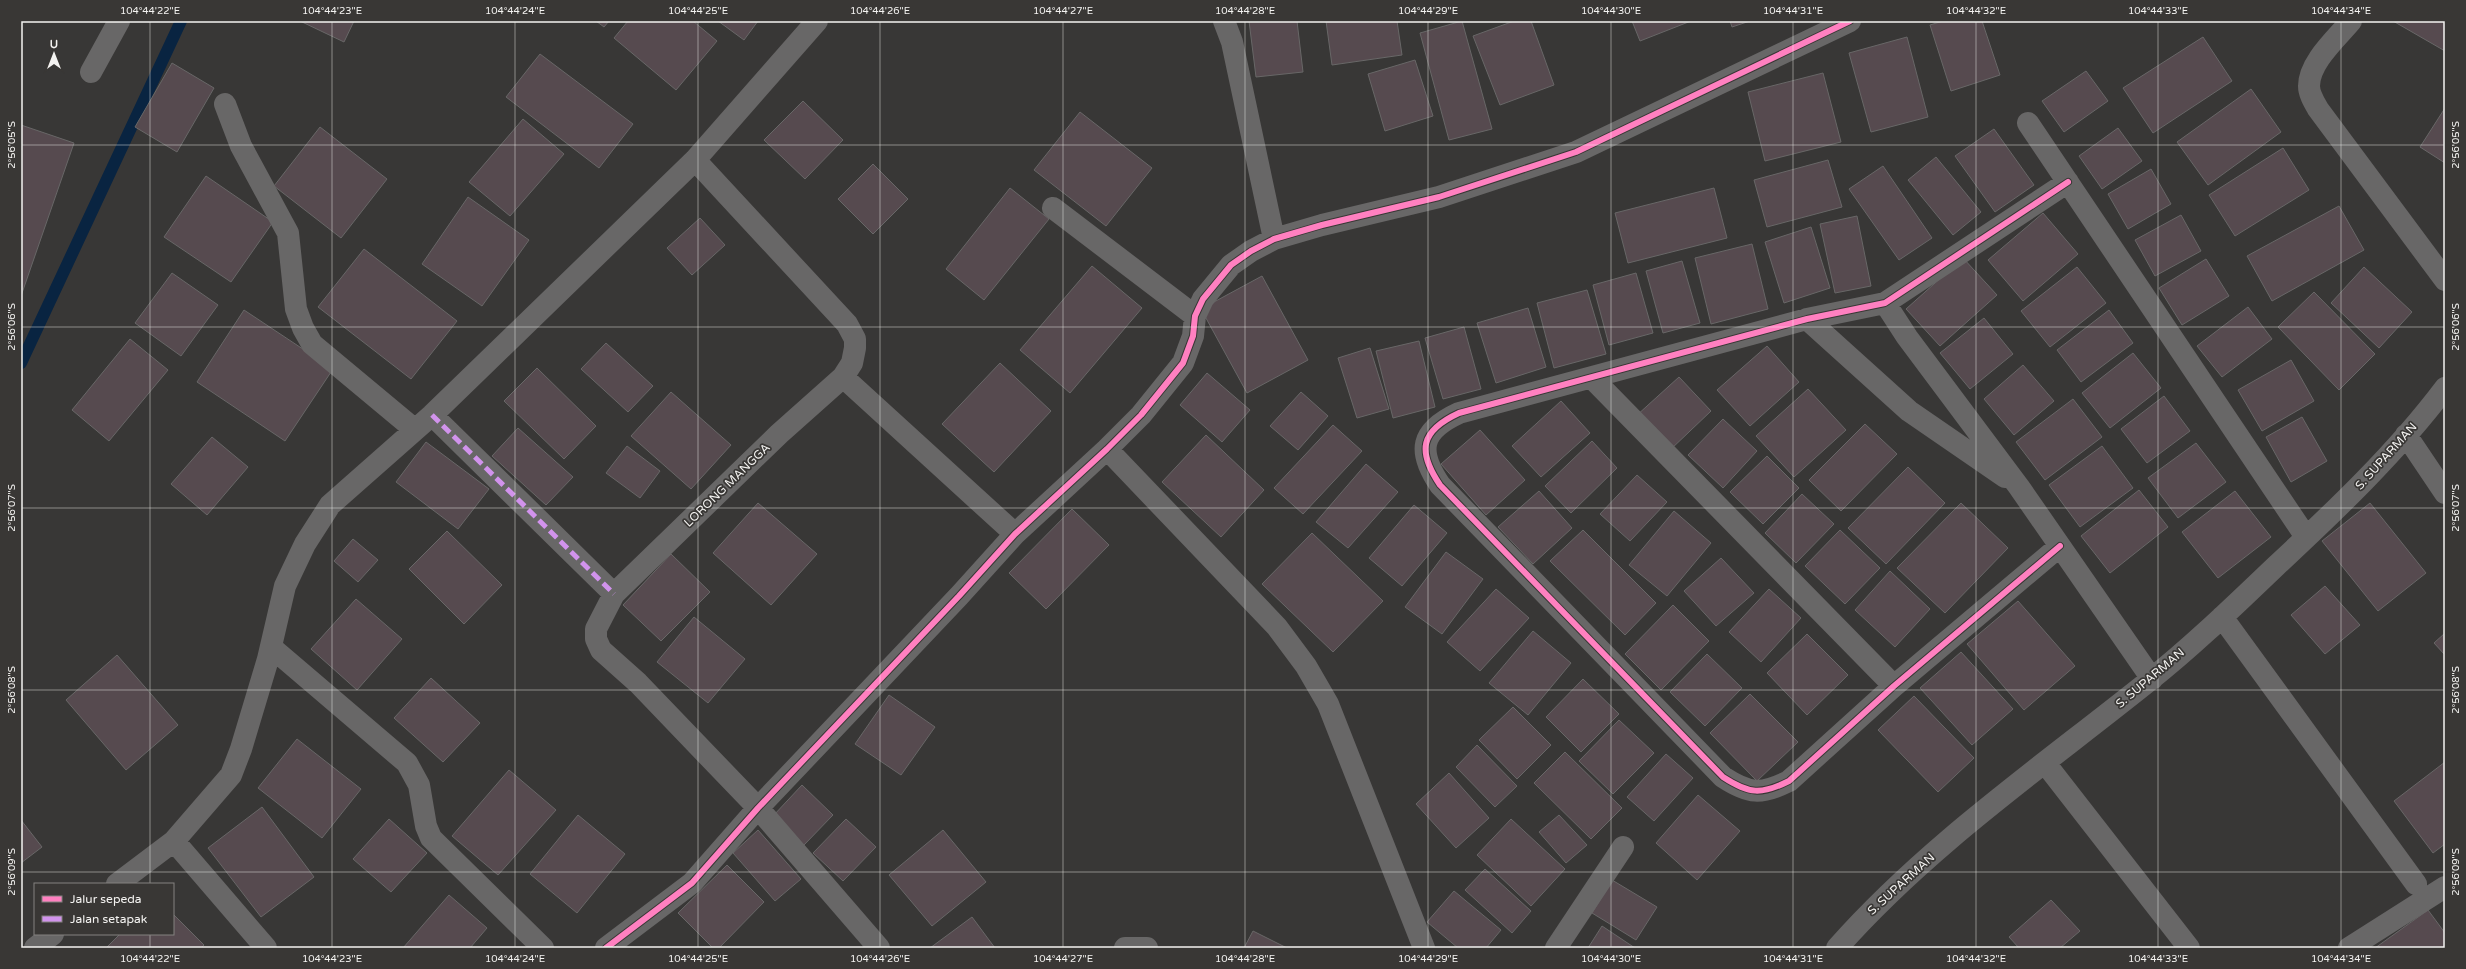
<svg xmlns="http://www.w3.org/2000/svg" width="2466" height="969" font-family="'Varela Round',sans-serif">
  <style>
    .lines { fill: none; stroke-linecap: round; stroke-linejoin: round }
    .stream { stroke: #092441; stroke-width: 12 }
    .building { fill: #564a4f; stroke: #686767 }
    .minor { stroke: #686767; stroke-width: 22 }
    .quiet { stroke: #d193ec; stroke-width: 5; stroke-dasharray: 10 5; stroke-linecap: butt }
    .cycleway-casing { stroke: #393735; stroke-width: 8 }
    .cycleway { stroke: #ff80c0; stroke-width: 6 }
    .ticks { fill: none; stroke: #f4f3f1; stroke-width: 1; stroke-opacity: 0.45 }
    .labels { text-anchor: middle; stroke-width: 3.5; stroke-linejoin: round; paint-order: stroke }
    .street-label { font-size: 12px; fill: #f4f3f1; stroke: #393735 }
    .neatline { fill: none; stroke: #f4f3f1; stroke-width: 1.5 }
    .ticks-label { font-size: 10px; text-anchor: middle; fill: #f4f3f1 }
  </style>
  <rect width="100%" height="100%" fill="#383736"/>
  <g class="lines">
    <path class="stream" d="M21,363l160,-342"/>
  </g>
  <path class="building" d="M300,21h54l-10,21z
    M596,21h13l-5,6z
    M628,21h65l24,20 -41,49 -62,-52z
    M718,21h40l-14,19z
    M1249,21h48l6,51 -47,5z
    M1326,21h71l5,34 -70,10z
    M1462,21l30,108 -43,11 -29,-107z
    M1514,21h17l23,64 -54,20 -27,-69z
    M1632,21h59l-51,20z
    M1730,21h20l-18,6z
    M1943,21h39l18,54 -49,16 -21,-66z
    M2393,21h52v30z
    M1907,37l21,80 -57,15 -22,-79z
    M2203,37l29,44 -79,52 -30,-45z
    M540,54l93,70 -34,44 -93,-71z
    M1415,60l18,56 -48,15 -17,-57z
    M172,63l42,25 -37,64 -42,-25z
    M2086,71l22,30 -44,31 -22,-31z
    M1823,73l18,69 -76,19 -17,-69z
    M2251,89l30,43 -73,53 -31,-43z
    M803,101l40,39 -38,39 -41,-39z
    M2445,108v55l-25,-16z
    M1080,112l72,56 -46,58 -72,-56z
    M523,119l41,35 -54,62 -41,-34z
    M21,125l53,18 -53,153z
    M320,127l67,52 -46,59 -67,-52z
    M2118,128l24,33 -40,28 -23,-33z
    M1994,129l40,56 -39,27 -40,-56z
    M2283,148l26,42 -74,46 -26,-41z
    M1936,157l45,55 -28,23 -45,-55z
    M1828,160l14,47 -75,20 -13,-47z
    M873,164l35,35 -35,35 -35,-35z
    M1883,166l49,72 -33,22 -50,-71z
    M2151,169l20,35 -43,25 -20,-35z
    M206,176l67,46 -42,60 -67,-45z
    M1010,188l39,31 -65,81 -38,-31z
    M1714,188l13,50 -99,25 -13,-50z
    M468,197l61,43 -47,66 -60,-42z
    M2339,206l25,44 -92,51 -25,-45z
    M2043,213l35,41 -55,47 -35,-41z
    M2181,215l20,36 -46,25 -20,-36z
    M1857,216l14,70 -36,7 -15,-69z
    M700,218l25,27 -33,30 -25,-27z
    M1811,227l19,61 -46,15 -19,-61z
    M1752,244l16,65 -57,15 -16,-66z
    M364,249l93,72 -46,58 -93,-72z
    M1963,258l34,37 -57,51 -34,-37z
    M2206,259l23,37 -47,29 -23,-37z
    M1682,261l18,62 -37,10 -17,-62z
    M1092,266l50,42 -72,85 -50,-43z
    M2077,267l29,36 -56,44 -29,-36z
    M2364,267l48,45 -33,36 -48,-45z
    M172,273l46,32 -37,51 -46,-33z
    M1636,273l17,60 -44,12 -16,-60z
    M1262,276l46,84 -61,33 -46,-84z
    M1587,290l19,64 -52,14 -17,-65z
    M2314,292l61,62 -36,36 -61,-63z
    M2248,307l24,32 -50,38 -25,-31z
    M1528,308l18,59 -50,16 -19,-60z
    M244,310l89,59 -48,72 -88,-59z
    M2109,310l24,33 -52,39 -24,-32z
    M1984,318l29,36 -43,35 -30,-36z
    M1464,327l17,62 -38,10 -18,-61z
    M130,339l38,31 -59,71 -37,-31z
    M1419,341l16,66 -42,11 -17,-67z
    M606,343l47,43 -25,26 -47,-43z
    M1767,346l32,36 -49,44 -33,-36z
    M1370,348l19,61 -32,9 -19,-60z
    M2133,353l28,35 -51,40 -28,-35z
    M2291,360l23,41 -52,30 -24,-41z
    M1000,363l51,48 -57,61 -52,-48z
    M2023,365l31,36 -40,34 -30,-36z
    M537,368l59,58 -32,33 -60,-58z
    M1207,373l43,37 -28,32 -42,-37z
    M1679,377l32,34 -42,40 -33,-35z
    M1808,389l38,41 -52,47 -38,-41z
    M671,392l60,53 -40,44 -60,-53z
    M1301,392l27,24 -30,34 -28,-24z
    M2164,396l26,35 -43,32 -26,-34z
    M2073,399l29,38 -57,43 -29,-38z
    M1561,401l29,32 -49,44 -29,-31z
    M2302,417l25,44 -36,21 -25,-45z
    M1723,419l34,32 -34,37 -35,-33z
    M1865,424l32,30 -56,57 -32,-31z
    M1333,425l29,26 -59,63 -29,-26z
    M518,428l55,49 -27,28 -54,-49z
    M1480,430l45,50 -39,35 -45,-51z
    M1206,435l58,55 -43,47 -59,-55z
    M212,437l36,30 -41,48 -36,-31z
    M1592,441l25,27 -46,45 -26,-27z
    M426,442l63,47 -31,40 -62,-47z
    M2196,443l30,39 -48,36 -30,-40z
    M627,446l33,25 -20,27 -34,-25z
    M2102,446l31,42 -53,39 -31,-42z
    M1767,456l32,32 -36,36 -33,-32z
    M1366,464l32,28 -50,56 -32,-26z
    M1908,467l37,36 -59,61 -38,-36z
    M1637,475l30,27 -37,39 -30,-27z
    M2139,490l29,37 -58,46 -29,-37z
    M1539,491l33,37 -39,36 -35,-37z
    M2235,491l36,46 -53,41 -36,-46z
    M1802,494l32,30 -38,39 -31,-30z
    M758,503l59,51 -46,51 -58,-52z
    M1961,503l47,45 -63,65 -48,-45z
    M2370,503l56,70 -48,38 -56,-70z
    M1414,505l33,28 -45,53 -33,-28z
    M1072,509l37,36 -63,64 -37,-36z
    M1674,511l37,32 -44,53 -38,-31z
    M1583,530l73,73 -31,32 -75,-74z
    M1840,530l40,38 -35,36 -40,-38z
    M447,531l55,54 -38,39 -55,-55z
    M1312,533l71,68 -50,51 -71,-68z
    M353,539l25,21 -20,22 -24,-21z
    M1446,552l37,27 -41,55 -37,-27z
    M671,554l39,38 -49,49 -38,-36z
    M1721,558l33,35 -38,33 -32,-35z
    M1890,571l40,38 -35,38 -40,-37z
    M2325,586l35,39 -35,29 -34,-39z
    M1496,589l33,29 -49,53 -33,-29z
    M1769,589l32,29 -40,44 -32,-30z
    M356,599l46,40 -45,51 -46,-41z
    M2018,601l57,65 -51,44 -57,-66z
    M1673,605l36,36 -48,49 -36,-36z
    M694,617l51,42 -37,44 -51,-41z
    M1533,631l38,32 -43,52 -39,-32z
    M2445,633v22l-11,-12z
    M1807,634l41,41 -41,40 -40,-42z
    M1961,652l52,57 -41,36 -52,-57z
    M1707,654l35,34 -37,38 -35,-34z
    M117,655l61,70 -52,45 -60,-70z
    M431,678l49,45 -37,39 -49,-44z
    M1583,679l36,35 -38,38 -35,-35z
    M1750,694l48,48 -41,39 -47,-48z
    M889,695l46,32 -34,48 -46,-31z
    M1914,696l60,62 -36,34 -60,-62z
    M1513,707l38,38 -34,34 -38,-39z
    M1619,720l35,33 -41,41 -34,-33z
    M297,739l64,50 -39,49 -64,-50z
    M1477,745l40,41 -22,21 -39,-40z
    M1565,752l57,56 -31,31 -57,-56z
    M1666,754l27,24 -39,43 -27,-24z
    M2445,762v82l-12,9 -39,-52z
    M509,770l47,40 -58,65 -46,-39z
    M1449,773l40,45 -33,30 -40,-44z
    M802,785l31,30 -29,30 -31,-29z
    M1698,795l42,36 -43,49 -41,-37z
    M262,807l52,70 -53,40 -53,-69z
    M578,815l47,39 -48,59 -47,-39z
    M1559,815l28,30 -21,18 -27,-31z
    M389,819l38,34 -36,39 -38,-33z
    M846,819l30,28 -33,34 -30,-28z
    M1511,819l54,50 -34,37 -54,-51z
    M21,820l21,27 -21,16z
    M758,830l43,49 -26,22 -42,-48z
    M943,830l43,52 -54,44 -43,-51z
    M727,865l37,37 -45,46h-6l-35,-35z
    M1485,869l46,42 -19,22 -47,-43z
    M1612,880l45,27 -21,33 -44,-27z
    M1454,891l47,39 -15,18h-28l-31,-26z
    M449,895l38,33 -17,20h-67z
    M2051,900l29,31 -20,17h-41l-10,-11z
    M2428,910l17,23v15h-70z
    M173,914l31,31 -3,3h-95l14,-14h53z
    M972,917l23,31h-65z
    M1602,926l33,22h-47z
    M1253,931l34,17h-43z"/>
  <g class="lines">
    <path class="minor" d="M1224,21l8,21 42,197
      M2351,21c-14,17 -42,41 -42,65 0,8 5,16 9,23l127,171
      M91,72l28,-51
      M225,104l16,42 47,87 8,76 7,19 9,16 102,85
      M2028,123l278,414
      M695,160l152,164 8,15v9l-3,15 -9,14 -64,57 -165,160 -18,35v10l5,11 37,33 120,125 121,140
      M1053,208l142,108
      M1885,303l22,34 112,150 133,192
      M1807,319l102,92 96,66
      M843,377l172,157
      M1592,378l302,308
      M432,415l182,179
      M2406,435l39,58
      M1107,449l170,178 29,39 22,38 96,244
      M2060,546l-166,140 -105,95c-28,14 -40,13 -66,-4l-283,-292c-23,-34 -20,-54 19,-72l348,-94 78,-16 183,-121
      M2222,617l194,267
      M271,647l136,116 12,22 7,41 5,12 112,110
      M2045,763l144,185
      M174,841l92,107
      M117,884l57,-43 57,-66 10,-26 27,-90 17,-73 20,-42 25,-39 102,-90 263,-255 122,-139
      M35,948l18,-14
      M606,948l86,-65 66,-75 201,-212 56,-62 92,-85 34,-34 42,-52 10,-27 2,-20 8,-17 28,-34 20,-14 23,-12 48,-14 117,-28 137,-45 274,-131
      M1125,948h22
      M1556,948l67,-101
      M1837,948c91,-103 206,-182 313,-268 44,-35 85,-75 126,-114 60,-56 120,-113 169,-178
      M2349,948l96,-61"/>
    <path class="quiet" d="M432,415l182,179"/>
    <defs>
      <path id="cycleway" d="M2060,546l-166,140 -105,95c-28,14 -40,13 -66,-4l-283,-292c-23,-34 -20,-54 19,-72l348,-94 78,-16 183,-121
        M606,948l86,-65 66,-75 201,-212 56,-62 92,-85 34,-34 42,-52 10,-27 2,-20 8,-17 28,-34 20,-14 23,-12 48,-14 117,-28 137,-45 274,-131"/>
    </defs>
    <use href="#cycleway" class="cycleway-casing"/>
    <use href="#cycleway" class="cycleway"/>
  </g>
  <path class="ticks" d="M150,21v863M332,21v927M515,21v927M698,21v927M880,21v927M1063,21v927M1245,21v927M1428,21v927M1611,21v927M1793,21v927M1976,21v927M2158,21v927M2341,21v927M21,145h2424M21,327h2424M21,508h2424M21,690h2424M21,872h2424M150,934v14"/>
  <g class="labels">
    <g class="street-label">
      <text transform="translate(2386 456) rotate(-48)" y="4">S. SUPARMAN</text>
      <text transform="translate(727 485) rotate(-44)" y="4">LORONG MANGGA</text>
      <text transform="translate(2150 678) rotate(-40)" y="4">S. SUPARMAN</text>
      <text transform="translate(1901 884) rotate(-42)" y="4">S. SUPARMAN</text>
    </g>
  </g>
  <rect width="2466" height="969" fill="none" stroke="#393735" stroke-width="44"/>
  <rect x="34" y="883" width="140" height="52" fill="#393735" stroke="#848280"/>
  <rect x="42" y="896" width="20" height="6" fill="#ff80c0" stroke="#848280"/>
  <text x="70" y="903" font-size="12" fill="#f4f3f1">Jalur sepeda</text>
  <rect x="42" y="916" width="20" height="6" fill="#d193ec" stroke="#848280"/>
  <text x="70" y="923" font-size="12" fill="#f4f3f1">Jalan setapak</text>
  <g transform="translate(54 54)" stroke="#393735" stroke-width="3" paint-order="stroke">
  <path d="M0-3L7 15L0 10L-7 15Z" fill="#f4f3f1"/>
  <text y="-6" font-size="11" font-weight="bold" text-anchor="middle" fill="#f4f3f1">U</text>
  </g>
  <rect x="22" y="22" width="2422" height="925" class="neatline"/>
  <g class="ticks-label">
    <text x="150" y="14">104°44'22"E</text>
    <text x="332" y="14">104°44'23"E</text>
    <text x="515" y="14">104°44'24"E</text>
    <text x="698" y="14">104°44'25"E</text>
    <text x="880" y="14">104°44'26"E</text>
    <text x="1063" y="14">104°44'27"E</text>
    <text x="1245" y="14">104°44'28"E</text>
    <text x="1428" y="14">104°44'29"E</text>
    <text x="1611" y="14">104°44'30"E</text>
    <text x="1793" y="14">104°44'31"E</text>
    <text x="1976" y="14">104°44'32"E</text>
    <text x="2158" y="14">104°44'33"E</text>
    <text x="2341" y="14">104°44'34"E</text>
    <text transform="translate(11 145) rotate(-90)" y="4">2°56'05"S</text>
    <text transform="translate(2455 145) rotate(-90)" y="4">2°56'05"S</text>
    <text transform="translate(11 327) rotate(-90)" y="4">2°56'06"S</text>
    <text transform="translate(2455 327) rotate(-90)" y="4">2°56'06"S</text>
    <text transform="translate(11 508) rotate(-90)" y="4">2°56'07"S</text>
    <text transform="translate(2455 508) rotate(-90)" y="4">2°56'07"S</text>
    <text transform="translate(11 690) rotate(-90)" y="4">2°56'08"S</text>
    <text transform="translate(2455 690) rotate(-90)" y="4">2°56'08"S</text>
    <text transform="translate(11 872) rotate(-90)" y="4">2°56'09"S</text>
    <text transform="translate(2455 872) rotate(-90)" y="4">2°56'09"S</text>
    <text x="150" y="962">104°44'22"E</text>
    <text x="332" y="962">104°44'23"E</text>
    <text x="515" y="962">104°44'24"E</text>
    <text x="698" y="962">104°44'25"E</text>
    <text x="880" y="962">104°44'26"E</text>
    <text x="1063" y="962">104°44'27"E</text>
    <text x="1245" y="962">104°44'28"E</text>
    <text x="1428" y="962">104°44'29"E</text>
    <text x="1611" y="962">104°44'30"E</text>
    <text x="1793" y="962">104°44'31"E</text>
    <text x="1976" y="962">104°44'32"E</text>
    <text x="2158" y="962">104°44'33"E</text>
    <text x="2341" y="962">104°44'34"E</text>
  </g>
</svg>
